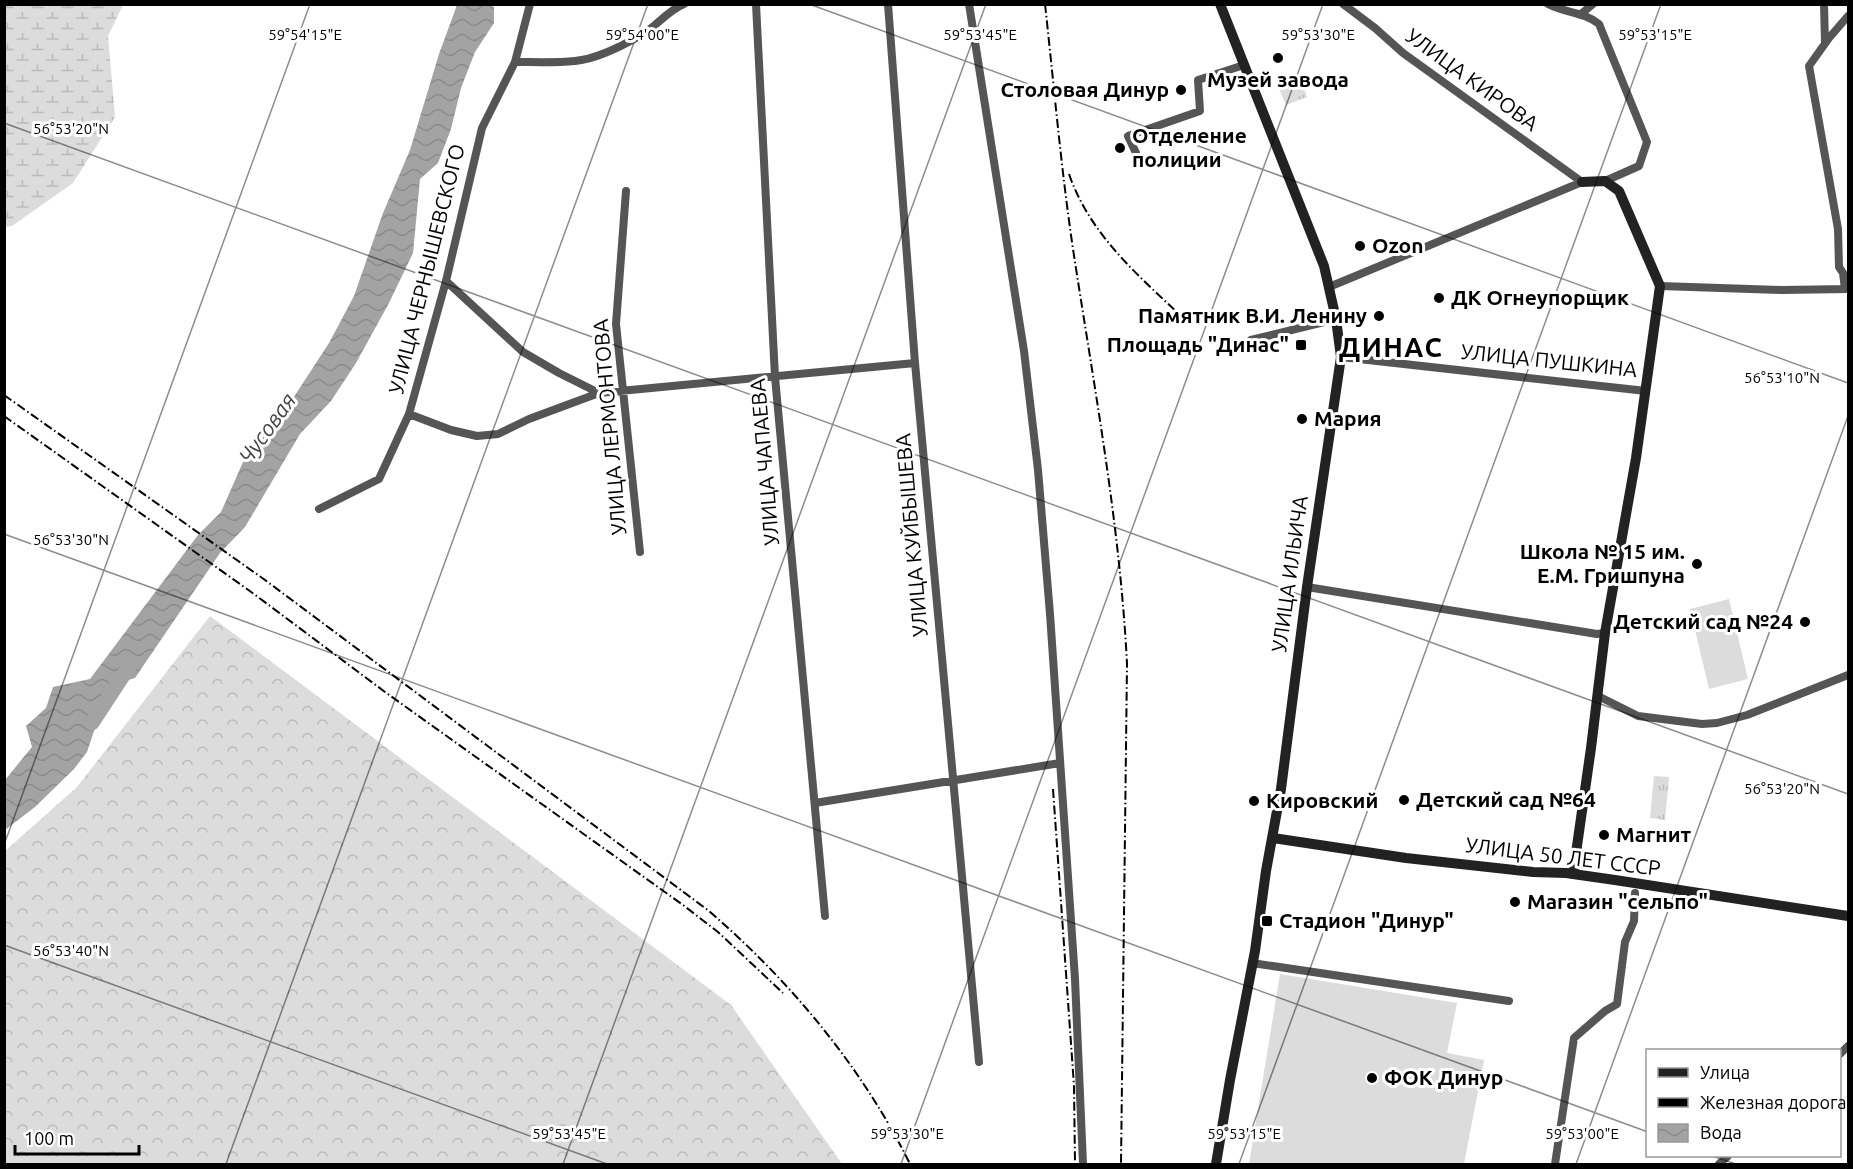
<svg xmlns="http://www.w3.org/2000/svg" width="1853" height="1169" font-family="Ubuntu,sans-serif">
  <style>
    .forest { fill: url(#forest-crowns) }
    .wetland { fill: url(#wetland-marsh) }
    .park { fill: url(#park-tufts) }
    .pitch { fill: #dcdcdc }
    .water { fill: url(#water-waves) }
    .lines { fill: none; stroke-linecap: round; stroke-linejoin: round }
    .river { stroke: #a3a3a3; stroke-width: 15 }
    .street { stroke: #555; stroke-width: 8 }
    .secondary { stroke: #222; stroke-width: 10 }
    .rail { stroke: #000; stroke-width: 2; stroke-dasharray: 9 3 1.5 3; stroke-linecap: butt }
    .ticks { fill: none; stroke: #000; stroke-width: 1.5; stroke-opacity: 0.45 }
    .poi-dot { fill: #000; stroke: #fff; stroke-width: 2 }
    .labels { text-anchor: middle; stroke-width: 6; stroke-linejoin: round; paint-order: stroke }
    .poi-label { font-size: 21px; font-weight: bold; fill: #000; stroke: #fff; text-anchor: start }
    .street-label { font-size: 21px; fill: #000; stroke: #fff }
    .water-label { font-size: 22px; font-style: italic; fill: #444; stroke: #fff }
    .district-label { font-size: 27px; font-weight: bold; letter-spacing: 1.5px; fill: #000; stroke: #fff }
    .ticks-label { font-size: 15px; text-anchor: middle; fill: #000; stroke: #fff; stroke-width: 6; stroke-linejoin: round; paint-order: stroke }
  </style>
  <defs>
    <pattern id="forest-crowns" width="20" height="18" patternUnits="userSpaceOnUse" patternTransform="scale(1.5)"><rect width="20" height="18" fill="#dcdcdc"/><path d="M2 6a3 3 0 1 1 6 0M12 15a3 3 0 1 1 6 0" fill="none" stroke="#bbb"/></pattern>
    <pattern id="wetland-marsh" width="20" height="14" patternUnits="userSpaceOnUse" patternTransform="scale(1.5)"><rect width="20" height="14" fill="#dcdcdc"/><path d="M1 5h8M5 5V1M11 12h8M15 12V8" fill="none" stroke="#bbb"/></pattern>
    <pattern id="park-tufts" width="24" height="20" patternUnits="userSpaceOnUse" patternTransform="scale(1.5)"><rect width="24" height="20" fill="#dcdcdc"/><path d="M3 7l-1-3M5 7V3M7 7l1-3M15 17l-1-3M17 17v-4M19 17l1-3" fill="none" stroke="#bbb"/></pattern>
    <pattern id="water-waves" width="16" height="10" patternUnits="userSpaceOnUse" patternTransform="scale(1.5)"><rect width="16" height="10" fill="#a3a3a3"/><path d="M0 5q4-4 8 0t8 0" fill="none" stroke="#8b8b8b"/></pattern>
  </defs>
  <rect width="100%" height="100%" fill="#fff"/>
  <path class="forest" d="M210,616l521,389 111,159h-837v-313l72,-64z"/>
  <path class="wetland" d="M5,4l118,1 -15,31 7,81 -42,66 -61,43 -7,1z"/>
  <path class="park" d="M1299,76l8,21 -21,8 -9,-21z
    M1654,776l15,1 -4,43 -15,-2z"/>
  <path class="pitch" d="M1729,599l19,80 -39,10 -19,-80z
    M1280,974l177,29 -10,50 37,7 -20,104h-215z"/>
  <path class="water" d="M457,5h32l5,2v16l-19,29 -14,36 -10,41 -13,34 -18,16 -7,74 -24,50 -33,60 -25,38 -31,33 -55,93 -25,26 -85,125 -17,5 -16,24 -15,45 -13,17 -39,38 -30,23v-50l27,-33 -6,-21 20,-18 7,-21 37,-8 108,-144 23,-23 22,-50 45,-56 41,-63 25,-47 29,-83 27,-63 29,-96z"/>
  <g class="lines">
    <path class="river" d="M92,723l38,-58"/>
    <path class="street" d="M756,4l19,373 50,539
      M888,4l27,359 64,699
      M969,4l55,347 14,119 12,144 25,365 8,185
      M1343,4l32,24 28,25 179,129
      M1548,4c17,9 36,8 51,20l48,118 -8,24 -34,15
      M1824,4l1,39
      M1581,14l12,-10
      M515,62c20,0 41,1 60,-1 23,-2 49,-16 68,-27 15,-9 24,-23 41,-30
      M1136,153l-8,-17 72,-25 -2,-31 46,-15
      M626,191l-10,133 24,228
      M446,281l77,71 36,21 40,20 316,-30
      M1660,286l122,4 66,-1
      M1329,287l253,-105
      M1845,289l-2,-16 -4,-6 -1,-38 -29,-163 20,-28 19,-22
      M1251,340l85,-21
      M1341,357l305,34
      M409,414l42,16 26,6 21,-2 31,-15 70,-26
      M319,509l60,-30 30,-65 37,-133 36,-153 33,-66 15,-58
      M1307,587l290,47 8,-1
      M1598,696l40,20 64,8 15,-1 30,-8 101,-40
      M815,803l245,-40
      M1252,963l257,38
      M1840,1054l8,-8
      M1555,1164l19,-126 31,-27 12,-7 8,-62 9,-21 1,-28
      M1719,1164l9,-8"/>
    <path class="secondary" d="M1273,838l133,20 127,14 33,1 49,7 233,36
      M1573,874l18,-126 14,-115 31,-175 24,-172 -41,-95 -14,-10 -23,1
      M1216,1164l14,-84 25,-129 11,-80 15,-82 26,-202 34,-230 -5,-38 -12,-53 -104,-262"/>
    <path class="rail" d="M1045,4c9,82 16,164 28,245 21,138 47,275 54,415l-6,500
      M1069,174c20,58 65,98 109,139
      M4,395l261,185 444,331c82,71 153,156 201,253
      M4,416l250,178 131,98 298,213 35,27 65,61
      M1053,789l21,297 1,78"/>
  </g>
  <path class="ticks" d="M809,4l1039,379M4,123l1844,671M4,534l1644,598M4,845l306,-841M4,945l603,219M1712,1156l24,8M226,1164l422,-1160M563,1164l423,-1160M901,1164l422,-1160M1239,1164l422,-1160M1576,1164l272,-748"/>
  <g class="poi-dot">
    <circle cx="1278" cy="58" r="6"/>
    <circle cx="1181" cy="90" r="6"/>
    <circle cx="1120" cy="148" r="6"/>
    <circle cx="1360" cy="246" r="6"/>
    <circle cx="1439" cy="298" r="6"/>
    <circle cx="1379" cy="316" r="6"/>
    <rect x="1295" y="339" width="12" height="12" rx="3"/>
    <circle cx="1302" cy="419" r="6"/>
    <circle cx="1697" cy="564" r="6"/>
    <circle cx="1805" cy="622" r="6"/>
    <circle cx="1404" cy="800" r="6"/>
    <circle cx="1254" cy="801" r="6"/>
    <circle cx="1604" cy="835" r="6"/>
    <circle cx="1515" cy="902" r="6"/>
    <rect x="1261" y="915" width="12" height="12" rx="3"/>
    <circle cx="1372" cy="1078" r="6"/>
  </g>
  <g class="labels">
    <g class="poi-label">
      <text x="1278" y="87" text-anchor="middle">Музей завода</text>
      <text x="1169" y="97" text-anchor="end">Столовая Динур</text>
      <text x="1132" y="143">Отделение<tspan x="1132" dy="24">полиции</tspan></text>
      <text x="1372" y="253">Ozon</text>
      <text x="1451" y="305">ДК Огнеупорщик</text>
      <text x="1367" y="323" text-anchor="end">Памятник В.И. Ленину</text>
      <text x="1289" y="352" text-anchor="end">Площадь "Динас"</text>
      <text x="1314" y="426">Мария</text>
      <text x="1685" y="559" text-anchor="end">Школа № 15 им.<tspan x="1685" dy="24">Е.М. Гришпуна</tspan></text>
      <text x="1793" y="629" text-anchor="end">Детский сад №24</text>
      <text x="1416" y="807">Детский сад №64</text>
      <text x="1266" y="808">Кировский</text>
      <text x="1616" y="842">Магнит</text>
      <text x="1527" y="909">Магазин "сельпо"</text>
      <text x="1279" y="928">Стадион "Динур"</text>
      <text x="1384" y="1085">ФОК Динур</text>
    </g>
    <g class="street-label">
      <text transform="translate(1472 80) rotate(36)" y="7">УЛИЦА КИРОВА</text>
      <text transform="translate(427 269) rotate(-76)" y="7">УЛИЦА ЧЕРНЫШЕВСКОГО</text>
      <text transform="translate(1549 361) rotate(6)" y="7">УЛИЦА ПУШКИНА</text>
      <text transform="translate(610 427) rotate(-95)" y="7">УЛИЦА ЛЕРМОНТОВА</text>
      <text transform="translate(765 462) rotate(-95)" y="7">УЛИЦА ЧАПАЕВА</text>
      <text transform="translate(912 535) rotate(-95)" y="7">УЛИЦА КУЙБЫШЕВА</text>
      <text transform="translate(1290 574) rotate(-82)" y="7">УЛИЦА ИЛЬИЧА</text>
      <text transform="translate(1563 857) rotate(7)" y="7">УЛИЦА 50 ЛЕТ СССР</text>
    </g>
    <g class="water-label">
      <text transform="translate(267 428) rotate(-54)" y="8">Чусовая</text>
    </g>
    <g class="district-label">
      <text x="1391" y="357">ДИНАС</text>
    </g>
  </g>
  <g class="ticks-label">
    <text x="305" y="40">59°54'15"E</text>
    <text x="642" y="40">59°54'00"E</text>
    <text x="980" y="40">59°53'45"E</text>
    <text x="1318" y="40">59°53'30"E</text>
    <text x="1655" y="40">59°53'15"E</text>
    <text x="71" y="134">56°53'20"N</text>
    <text x="1782" y="383">56°53'10"N</text>
    <text x="71" y="545">56°53'30"N</text>
    <text x="1782" y="794">56°53'20"N</text>
    <text x="71" y="956">56°53'40"N</text>
    <text x="569" y="1139">59°53'45"E</text>
    <text x="907" y="1139">59°53'30"E</text>
    <text x="1244" y="1139">59°53'15"E</text>
    <text x="1582" y="1139">59°53'00"E</text>
  </g>
  <rect width="1853" height="1169" fill="none" stroke="#000000" stroke-width="12"/>
  <rect x="1646" y="1049" width="195" height="108" fill="#ffffff" stroke="#999999" stroke-width="1.5"/>
  <rect x="1658" y="1068" width="30" height="9" fill="#222222" stroke="#999999" stroke-width="1.5"/>
  <text x="1700" y="1079" font-size="18" fill="#000000">Улица</text>
  <rect x="1658" y="1098" width="30" height="9" fill="#000000" stroke="#999999" stroke-width="1.5"/>
  <text x="1700" y="1109" font-size="18" fill="#000000">Железная дорога</text>
  <rect x="1658" y="1124" width="30" height="18" fill="url(#water-waves)" stroke="#999999" stroke-width="1.5"/>
  <text x="1700" y="1139" font-size="18" fill="#000000">Вода</text>
  <path d="M15 1145v9h124v-9" fill="none" stroke="#000000" stroke-width="3"/>
  <text x="24" y="1145" font-size="18" fill="#000000" stroke="#ffffff" stroke-width="4.5" paint-order="stroke">100 m</text>
</svg>
